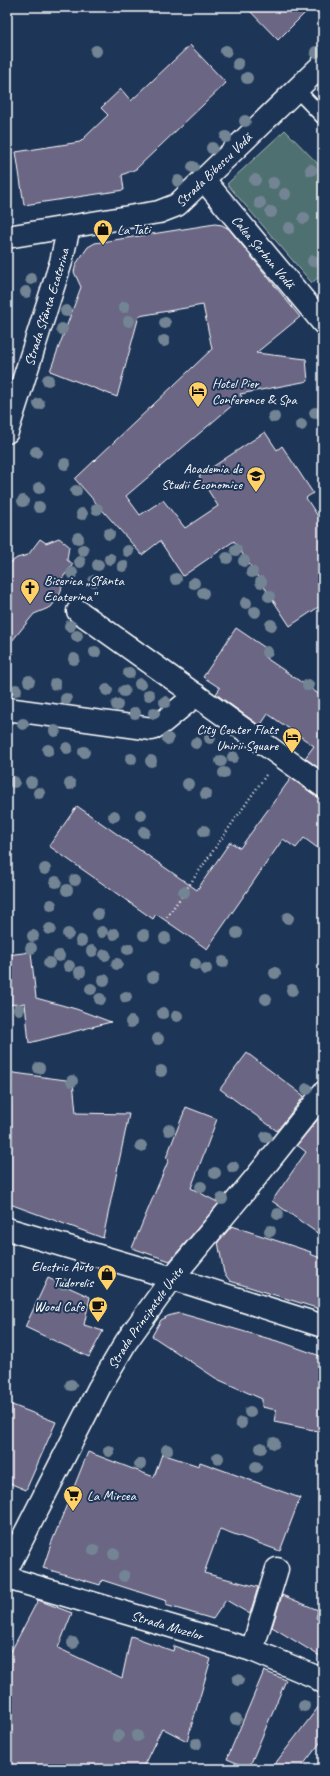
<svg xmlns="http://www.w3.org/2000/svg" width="330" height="1776" font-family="Caveat,sans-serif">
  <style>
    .green { fill: #50706f; stroke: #a8b8b7 }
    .building { fill: #6a6684; stroke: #fff }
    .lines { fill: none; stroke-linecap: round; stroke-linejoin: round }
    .lane-casing { stroke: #fff; stroke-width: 17 }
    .street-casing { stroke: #fff; stroke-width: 25 }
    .secondary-casing { stroke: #fff; stroke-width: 25 }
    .path { stroke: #fff; stroke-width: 2.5; stroke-dasharray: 1 3; stroke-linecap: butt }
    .lane { stroke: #1d3557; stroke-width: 14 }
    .street { stroke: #1d3557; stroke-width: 22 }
    .secondary { stroke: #1d3557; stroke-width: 22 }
    .tree { fill: #738594 }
    .labels { text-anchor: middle; stroke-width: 4; stroke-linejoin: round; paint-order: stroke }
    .street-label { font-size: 14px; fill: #fff; stroke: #1d3557 }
    .poi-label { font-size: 14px; fill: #fff; stroke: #1d3557; text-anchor: start }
  </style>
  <rect width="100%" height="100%" fill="#1d3557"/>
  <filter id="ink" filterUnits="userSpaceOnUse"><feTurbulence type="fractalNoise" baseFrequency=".025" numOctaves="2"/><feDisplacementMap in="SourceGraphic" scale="8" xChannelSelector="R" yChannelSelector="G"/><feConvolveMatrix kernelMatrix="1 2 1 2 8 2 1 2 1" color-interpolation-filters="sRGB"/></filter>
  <g filter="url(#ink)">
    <path class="green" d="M285,130l38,39v104l-11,10 -85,-99z"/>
    <path class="building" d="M246,7h65l-33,33z
      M190,45l36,38 -90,86 -14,6 2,15 -100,15 -8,-53 64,-10 28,-27 -7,-7 20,-19 10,12z
      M215,224l7,1 7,4 71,88 -44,36 50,6 2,22 -68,13 2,3 -116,99 14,19 23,-15 22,28 33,-22 -19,-30 66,-44 12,18 5,-4 31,47 -7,5 17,26v80l-33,22 -56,-85 -51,35 -23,-35 -18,14 -67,-76 137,-130 -9,-44 -64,11 -22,81 -67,-26 31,-84 -7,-15 2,-8 12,-17 7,-4z
      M59,538l10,8 -2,14 6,4 -12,16 1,7 -3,10 -8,10 -17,7 -27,33v-82l10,-7 11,-3 12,-16 6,4z
      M236,628l31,21 -4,7 60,41v74l-18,-13 9,-12 -46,-32 -8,12 -44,-32 4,-6 -17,-11z
      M291,778l25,18 7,2v54l-19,-14 -8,10 -13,-9 -76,110 -51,-35 -3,5 -104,-73 28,-40 120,84 33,-48 10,6z
      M31,952l5,46 40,11 35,13 -82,21 -4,-40 -18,2v-50z
      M247,1053l57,43 -27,35 -57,-42z
      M7,1072l66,9 3,32 53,1 -26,124 -96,-35z
      M186,1107l31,12 -26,69 28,15 -49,58 -38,-13 37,-89 -3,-1z
      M323,1113v124l-51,-36 34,-49 -9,-7z
      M232,1226l79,26 -1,2 13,5v51l-93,-29 -6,-8 -6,-31z
      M48,1278l42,19 -6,28 19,6 -14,26 -64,-30z
      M179,1313l105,30 39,14v75l-49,-10 2,-12 -14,-3v-8l-45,-20 -65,-43 9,-16 7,-4z
      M7,1403l49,19 -30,68 -19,-8z
      M88,1452l66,25 8,-23 37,12 1,-4 100,36 -20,53 -60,-22 -16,44 54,14 -8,27 -24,-14 -13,19 -48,-14 2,-4 -65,-21 -2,5 -57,-17 8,-24z
      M282,1595l36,15 -2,8 7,4v36l-51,-31z
      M38,1600l34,13 -14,35 64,30 9,-42 42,15 1,-5 37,13 -24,82 -25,-13 -20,41h-135v-110z
      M264,1671l22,9 -37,88 -22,-9z
      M323,1701v38l-23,30h-29z"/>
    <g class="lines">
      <defs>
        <path id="lane" d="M297,90l26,27"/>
        <g id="street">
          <path id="s1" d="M7,432l54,-170 8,-35"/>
          <path d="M78,611l245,175"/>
          <path d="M7,709l145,20 11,-7 33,-27"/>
          <path d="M7,1229l143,42 173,55"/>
          <path id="s2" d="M7,1569l92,-181 27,-46 46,-64 85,-102 66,-83"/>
          <path id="s3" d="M7,1578l245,72 64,27 7,5"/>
          <path d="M252,1650l25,-81"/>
        </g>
        <g id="secondary">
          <path id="s4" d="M204,180l119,143"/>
          <path id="s5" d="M7,237l152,-25 18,-7 146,-141"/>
        </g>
      </defs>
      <use href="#lane" class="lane-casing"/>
      <use href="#street" class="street-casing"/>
      <use href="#secondary" class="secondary-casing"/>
      <path class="path" d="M167,917l99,-142"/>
      <use href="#lane" class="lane"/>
      <use href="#street" class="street"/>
      <use href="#secondary" class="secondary"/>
    </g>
    <g class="tree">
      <circle cx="96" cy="51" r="6"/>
      <circle cx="226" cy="51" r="6"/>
      <circle cx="316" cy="52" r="6"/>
      <circle cx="238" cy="64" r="6"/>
      <circle cx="247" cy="78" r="6"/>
      <circle cx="245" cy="121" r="6"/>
      <circle cx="226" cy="137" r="6"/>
      <circle cx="212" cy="148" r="6"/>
      <circle cx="193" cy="167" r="6"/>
      <circle cx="311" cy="170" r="6"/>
      <circle cx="255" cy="180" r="6"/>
      <circle cx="178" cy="181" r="6"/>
      <circle cx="273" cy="183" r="6"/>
      <circle cx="285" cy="194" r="6"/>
      <circle cx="260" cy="203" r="6"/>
      <circle cx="271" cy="212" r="6"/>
      <circle cx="304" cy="218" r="6"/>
      <circle cx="289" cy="228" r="6"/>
      <circle cx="313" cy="261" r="6"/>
      <circle cx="31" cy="279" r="6"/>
      <circle cx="26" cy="292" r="6"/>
      <circle cx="124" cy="307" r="6"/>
      <circle cx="66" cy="311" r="6"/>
      <circle cx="129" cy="321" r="6"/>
      <circle cx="165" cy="323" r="6"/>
      <circle cx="62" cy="329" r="6"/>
      <circle cx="164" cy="341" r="6"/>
      <circle cx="48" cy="380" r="6"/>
      <circle cx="39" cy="404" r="6"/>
      <circle cx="315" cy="413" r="6"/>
      <circle cx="274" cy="417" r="6"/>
      <circle cx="301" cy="425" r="6"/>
      <circle cx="36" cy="452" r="6"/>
      <circle cx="65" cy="464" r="6"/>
      <circle cx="39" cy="488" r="6"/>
      <circle cx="76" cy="491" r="6"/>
      <circle cx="23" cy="501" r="6"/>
      <circle cx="39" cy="507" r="6"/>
      <circle cx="97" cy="509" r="6"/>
      <circle cx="82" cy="514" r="6"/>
      <circle cx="109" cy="534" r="6"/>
      <circle cx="78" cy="538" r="6"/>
      <circle cx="83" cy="550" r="6"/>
      <circle cx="236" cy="550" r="6"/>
      <circle cx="128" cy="551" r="6"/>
      <circle cx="227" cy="558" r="6"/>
      <circle cx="110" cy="559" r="6"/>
      <circle cx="244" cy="561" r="6"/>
      <circle cx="80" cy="562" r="6"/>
      <circle cx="98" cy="565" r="6"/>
      <circle cx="123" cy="566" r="6"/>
      <circle cx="252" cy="572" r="6"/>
      <circle cx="72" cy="573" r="6"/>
      <circle cx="176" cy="579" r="6"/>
      <circle cx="94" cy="581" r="6"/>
      <circle cx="261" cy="582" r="6"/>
      <circle cx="194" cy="583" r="6"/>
      <circle cx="203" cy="593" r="6"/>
      <circle cx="269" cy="596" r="6"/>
      <circle cx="246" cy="603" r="6"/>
      <circle cx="255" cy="612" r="6"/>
      <circle cx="271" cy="625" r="6"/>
      <circle cx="70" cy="626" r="6"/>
      <circle cx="77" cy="636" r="6"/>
      <circle cx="95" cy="652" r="6"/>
      <circle cx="267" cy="652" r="6"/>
      <circle cx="74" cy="659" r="6"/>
      <circle cx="129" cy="673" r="6"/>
      <circle cx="29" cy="681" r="6"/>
      <circle cx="55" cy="684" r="6"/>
      <circle cx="140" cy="684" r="6"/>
      <circle cx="308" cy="685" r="6"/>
      <circle cx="16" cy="690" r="6"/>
      <circle cx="107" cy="690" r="6"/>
      <circle cx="124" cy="691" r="6"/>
      <circle cx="149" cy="695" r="6"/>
      <circle cx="66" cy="699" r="6"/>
      <circle cx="165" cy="702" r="6"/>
      <circle cx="117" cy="705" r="6"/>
      <circle cx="135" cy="713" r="6"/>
      <circle cx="154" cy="713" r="6"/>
      <circle cx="23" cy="724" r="6"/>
      <circle cx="55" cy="731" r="6"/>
      <circle cx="210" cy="738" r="6"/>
      <circle cx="168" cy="739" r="6"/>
      <circle cx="196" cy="743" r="6"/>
      <circle cx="67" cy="748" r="6"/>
      <circle cx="48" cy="750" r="6"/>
      <circle cx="84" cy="752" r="6"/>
      <circle cx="233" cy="757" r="6"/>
      <circle cx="131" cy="759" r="6"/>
      <circle cx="151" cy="761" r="6"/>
      <circle cx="221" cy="761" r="6"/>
      <circle cx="224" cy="773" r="6"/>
      <circle cx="14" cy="782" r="6"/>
      <circle cx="31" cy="782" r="6"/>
      <circle cx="70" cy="784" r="6"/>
      <circle cx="188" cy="784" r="6"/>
      <circle cx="39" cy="793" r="6"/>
      <circle cx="206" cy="794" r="6"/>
      <circle cx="141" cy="815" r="6"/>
      <circle cx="114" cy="816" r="6"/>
      <circle cx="204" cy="831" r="6"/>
      <circle cx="144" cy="832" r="6"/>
      <circle cx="45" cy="869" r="6"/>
      <circle cx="75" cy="880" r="6"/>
      <circle cx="56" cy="882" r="6"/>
      <circle cx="67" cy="890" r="6"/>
      <circle cx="184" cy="892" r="6"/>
      <circle cx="51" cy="905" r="6"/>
      <circle cx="98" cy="914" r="6"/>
      <circle cx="288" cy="918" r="6"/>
      <circle cx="50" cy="929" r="6"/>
      <circle cx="102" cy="932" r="6"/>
      <circle cx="237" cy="933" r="6"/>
      <circle cx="68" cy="934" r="6"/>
      <circle cx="114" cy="934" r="6"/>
      <circle cx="144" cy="935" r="6"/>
      <circle cx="33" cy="936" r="6"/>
      <circle cx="165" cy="938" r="6"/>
      <circle cx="81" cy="941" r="6"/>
      <circle cx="31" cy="948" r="6"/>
      <circle cx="128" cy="949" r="6"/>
      <circle cx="92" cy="951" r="6"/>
      <circle cx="105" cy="955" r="6"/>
      <circle cx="59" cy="956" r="6"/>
      <circle cx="223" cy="962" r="6"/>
      <circle cx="49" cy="963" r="6"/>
      <circle cx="117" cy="964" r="6"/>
      <circle cx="195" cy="964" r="6"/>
      <circle cx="69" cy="966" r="6"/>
      <circle cx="206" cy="969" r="6"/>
      <circle cx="80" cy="972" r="6"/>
      <circle cx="275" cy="973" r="6"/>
      <circle cx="153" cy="977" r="6"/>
      <circle cx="104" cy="980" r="6"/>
      <circle cx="91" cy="989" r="6"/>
      <circle cx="292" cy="990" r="6"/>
      <circle cx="126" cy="997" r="6"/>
      <circle cx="100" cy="999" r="6"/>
      <circle cx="266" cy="999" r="6"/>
      <circle cx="19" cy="1009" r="6"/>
      <circle cx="163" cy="1013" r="6"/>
      <circle cx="177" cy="1016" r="6"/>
      <circle cx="131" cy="1022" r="6"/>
      <circle cx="158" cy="1039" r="6"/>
      <circle cx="39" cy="1068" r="6"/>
      <circle cx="161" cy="1071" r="6"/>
      <circle cx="72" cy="1081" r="6"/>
      <circle cx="307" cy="1089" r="6"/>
      <circle cx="169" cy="1130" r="6"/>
      <circle cx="266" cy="1137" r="6"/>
      <circle cx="141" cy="1146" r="6"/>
      <circle cx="233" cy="1167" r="6"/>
      <circle cx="215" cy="1173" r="6"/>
      <circle cx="201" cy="1187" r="6"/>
      <circle cx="222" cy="1199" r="6"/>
      <circle cx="278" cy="1214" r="6"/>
      <circle cx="270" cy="1231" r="6"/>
      <circle cx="63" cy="1284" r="6"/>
      <circle cx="71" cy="1385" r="6"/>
      <circle cx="250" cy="1412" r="6"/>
      <circle cx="241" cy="1423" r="6"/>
      <circle cx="274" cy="1443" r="6"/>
      <circle cx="261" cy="1448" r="6"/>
      <circle cx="167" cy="1450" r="6"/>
      <circle cx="109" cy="1451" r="6"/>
      <circle cx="218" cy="1458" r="6"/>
      <circle cx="140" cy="1464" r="6"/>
      <circle cx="256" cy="1467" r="6"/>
      <circle cx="94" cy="1550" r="6"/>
      <circle cx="114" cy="1554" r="6"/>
      <circle cx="124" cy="1576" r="6"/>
      <circle cx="73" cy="1643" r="6"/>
      <circle cx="238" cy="1680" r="6"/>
      <circle cx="304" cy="1706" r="6"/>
      <circle cx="236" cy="1719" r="6"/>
      <circle cx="118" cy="1736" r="6"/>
      <circle cx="137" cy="1736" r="6"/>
      <circle cx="196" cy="1744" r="6"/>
    </g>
  </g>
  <defs>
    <symbol id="shop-pin" viewBox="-11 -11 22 30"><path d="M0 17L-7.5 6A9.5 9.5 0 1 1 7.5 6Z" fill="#ffd166" stroke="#1d3557"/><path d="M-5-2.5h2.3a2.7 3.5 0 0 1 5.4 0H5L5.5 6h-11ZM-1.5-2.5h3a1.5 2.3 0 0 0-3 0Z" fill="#111"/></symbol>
    <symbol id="hotel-pin" viewBox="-11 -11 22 30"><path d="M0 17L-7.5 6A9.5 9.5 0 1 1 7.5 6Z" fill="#ffd166" stroke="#1d3557"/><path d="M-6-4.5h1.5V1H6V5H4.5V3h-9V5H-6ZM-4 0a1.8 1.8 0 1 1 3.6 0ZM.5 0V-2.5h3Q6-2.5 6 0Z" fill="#111"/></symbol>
    <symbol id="university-pin" viewBox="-11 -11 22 30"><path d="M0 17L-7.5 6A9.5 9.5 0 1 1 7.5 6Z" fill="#ffd166" stroke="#1d3557"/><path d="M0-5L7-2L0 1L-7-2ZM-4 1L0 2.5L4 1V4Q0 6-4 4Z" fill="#111"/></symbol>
    <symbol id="church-pin" viewBox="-11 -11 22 30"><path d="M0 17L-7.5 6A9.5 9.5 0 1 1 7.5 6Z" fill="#ffd166" stroke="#1d3557"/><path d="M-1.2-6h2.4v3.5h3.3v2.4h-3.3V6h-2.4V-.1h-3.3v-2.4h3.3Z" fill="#111"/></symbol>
    <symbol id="cafe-pin" viewBox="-11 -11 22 30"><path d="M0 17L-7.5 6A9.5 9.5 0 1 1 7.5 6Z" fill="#ffd166" stroke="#1d3557"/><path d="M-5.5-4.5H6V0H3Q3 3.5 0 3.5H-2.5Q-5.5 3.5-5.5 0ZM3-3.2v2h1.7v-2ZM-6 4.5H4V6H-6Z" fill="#111"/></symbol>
    <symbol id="supermarket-pin" viewBox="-11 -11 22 30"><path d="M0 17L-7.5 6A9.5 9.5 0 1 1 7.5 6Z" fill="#ffd166" stroke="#1d3557"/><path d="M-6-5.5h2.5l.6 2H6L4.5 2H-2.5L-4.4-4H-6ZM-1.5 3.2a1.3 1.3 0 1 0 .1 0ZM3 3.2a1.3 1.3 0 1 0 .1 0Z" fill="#111"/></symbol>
  </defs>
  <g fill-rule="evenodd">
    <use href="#shop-pin" x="92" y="218" width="22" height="30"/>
    <use href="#hotel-pin" x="187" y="380" width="22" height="30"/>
    <use href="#university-pin" x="245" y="465" width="22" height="30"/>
    <use href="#church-pin" x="19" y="577" width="22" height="30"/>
    <use href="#hotel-pin" x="281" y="726" width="22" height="30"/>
    <use href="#shop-pin" x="96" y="1263" width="22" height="30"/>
    <use href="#cafe-pin" x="87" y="1295" width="22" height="30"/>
    <use href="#supermarket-pin" x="62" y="1484" width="22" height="30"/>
  </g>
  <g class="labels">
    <g class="street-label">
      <text dy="5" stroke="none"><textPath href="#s5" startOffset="224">Strada Bibescu Vodă</textPath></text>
      <text dy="5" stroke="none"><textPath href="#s4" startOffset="93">Calea Șerban Vodă</textPath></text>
      <text dy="5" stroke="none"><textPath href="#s1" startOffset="131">Strada Sfânta Ecaterina</textPath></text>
      <text dy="5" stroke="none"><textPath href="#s2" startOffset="287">Strada Principatele Unite</textPath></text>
      <text dy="5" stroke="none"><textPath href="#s3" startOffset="167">Strada Muzelor</textPath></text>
    </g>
    <g class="poi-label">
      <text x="117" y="234">La Tati</text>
      <text x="212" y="388">Hotel Pier<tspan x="212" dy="16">Conference &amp; Spa</tspan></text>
      <text x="242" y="473" text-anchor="end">Academia de<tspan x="242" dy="16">Studii Economice</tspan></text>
      <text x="44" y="585">Biserica „Sfânta<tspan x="44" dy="16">Ecaterina”</tspan></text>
      <text x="278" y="734" text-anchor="end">City Center Flats<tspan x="278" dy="16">Unirii Square</tspan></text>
      <text x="93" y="1271" text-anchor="end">Electric Auto<tspan x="93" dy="16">Tudorelis</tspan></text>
      <text x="84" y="1311" text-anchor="end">Wood Cafe</text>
      <text x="87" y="1500">La Mircea</text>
    </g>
  </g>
  <rect width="330" height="1776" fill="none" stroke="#1d3557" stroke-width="24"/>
  <rect x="12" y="12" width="306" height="1752" fill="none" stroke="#fff" stroke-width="1.5" filter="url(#ink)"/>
</svg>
